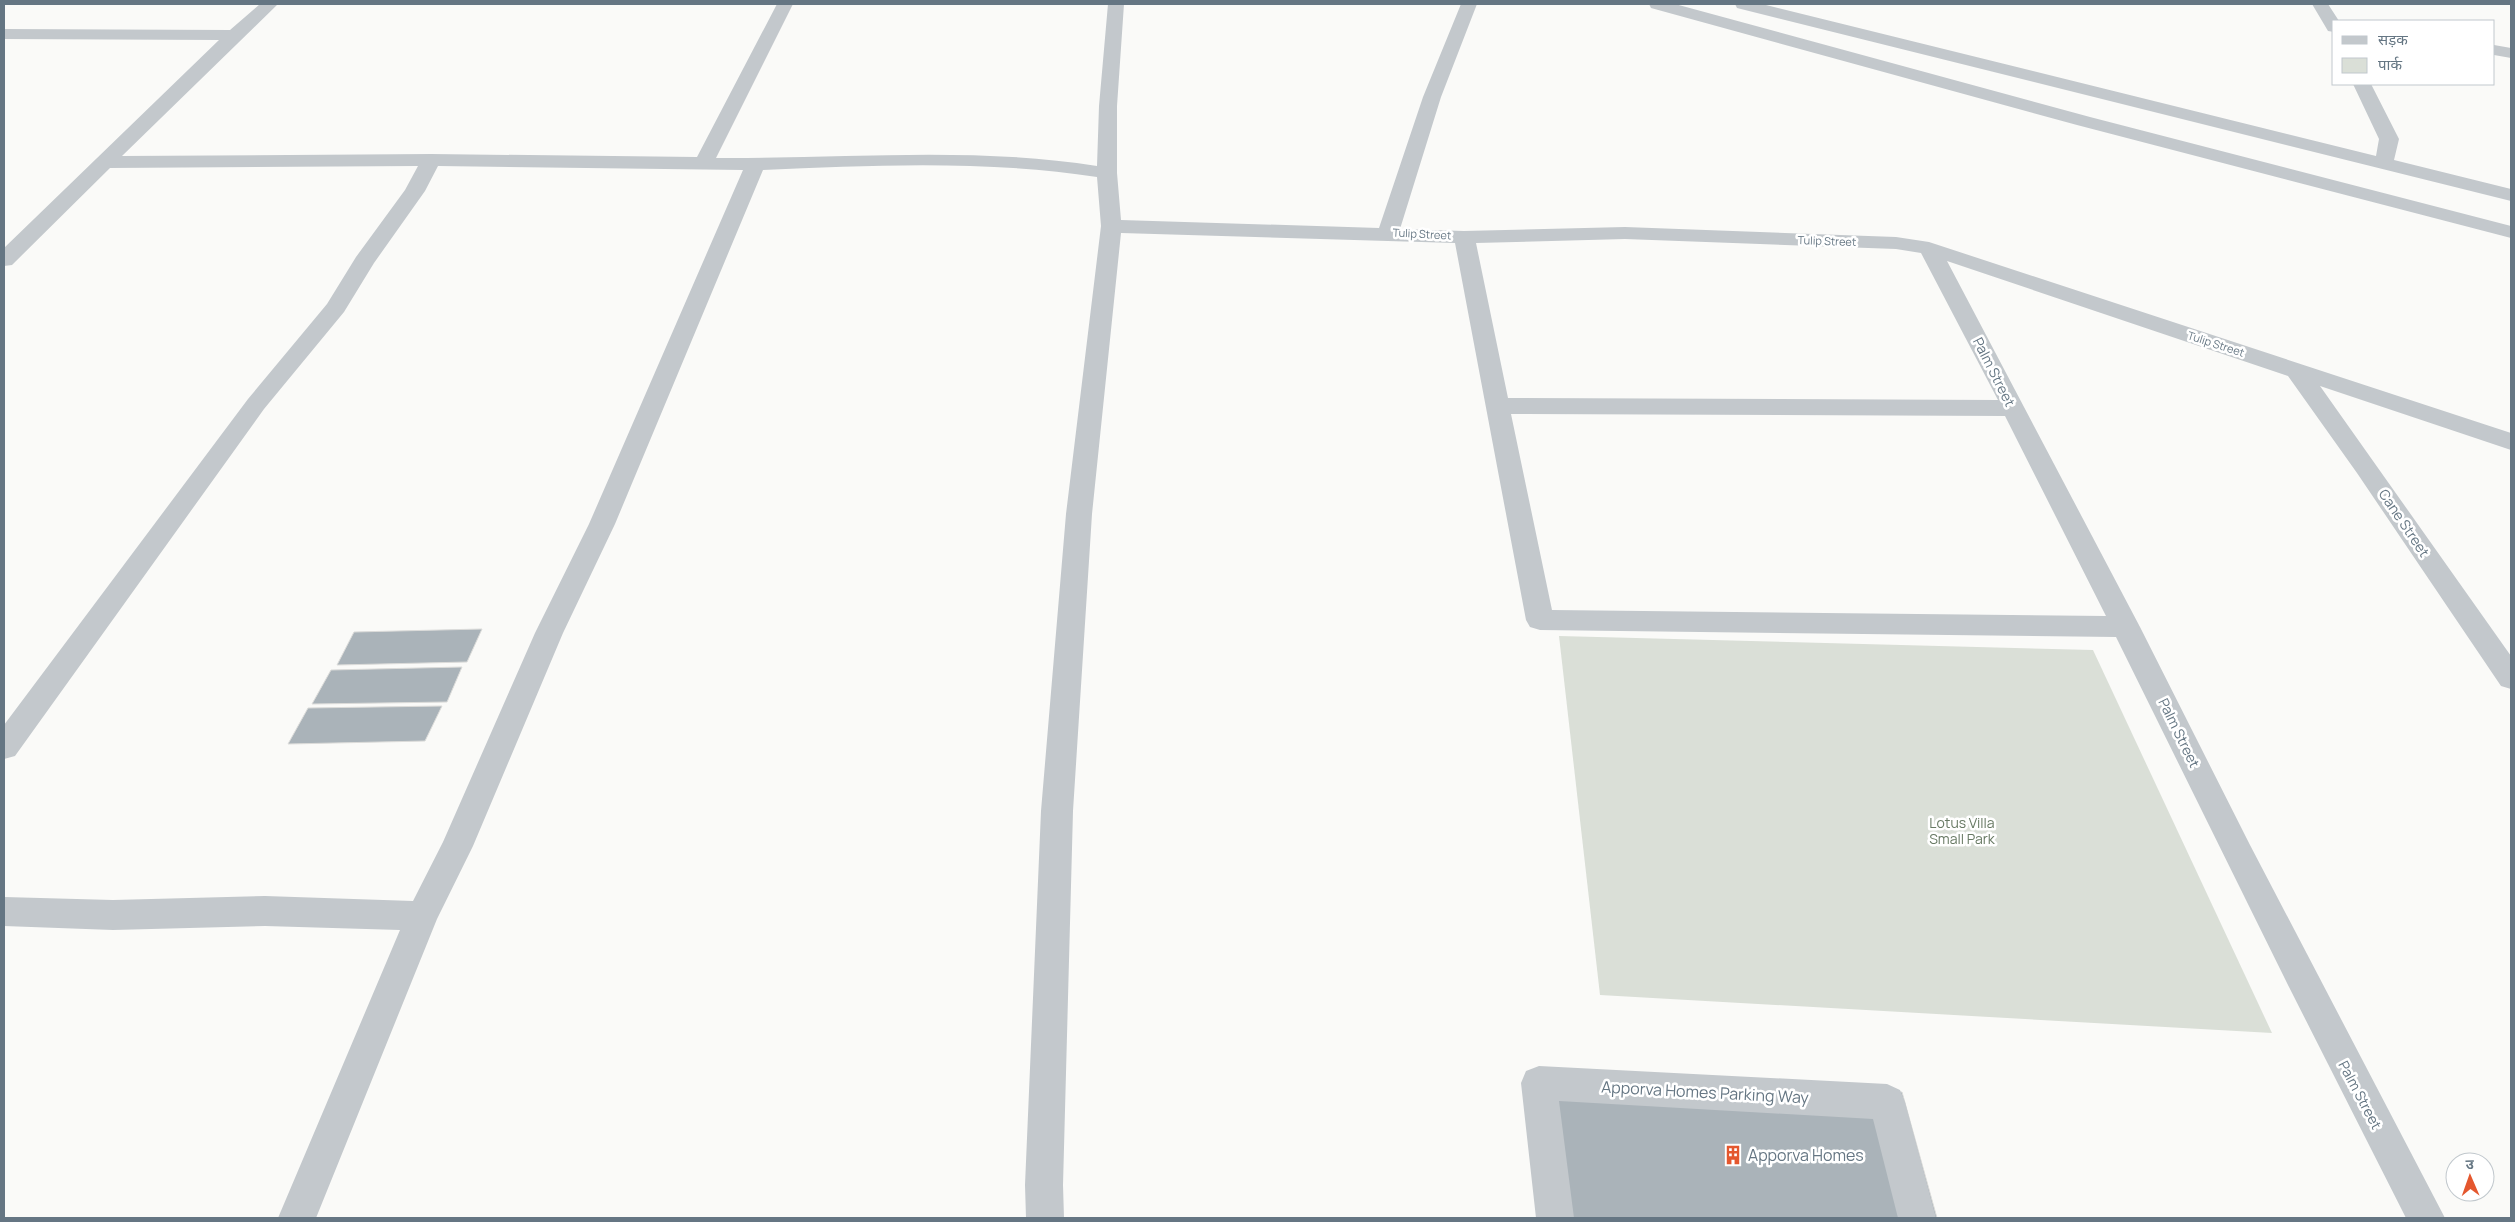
<svg xmlns="http://www.w3.org/2000/svg" width="2515" height="1222" font-family="Manrope,'Noto Sans Devanagari',sans-serif">
  <style>
    .green { fill: #dadfd7 }
    .building { fill: #aab3b9; stroke: #dcdcda }
    .lines { fill: none; stroke-linecap: round; stroke-linejoin: round }
    .minor { fill: #c3c8cc; fill-rule: evenodd }
    .labels { text-anchor: middle; stroke-width: 5; stroke-linejoin: round; paint-order: stroke }
    .far-street-label { font-size: 11px; fill: #657683; stroke: #fff }
    .street-label { font-size: 14px; fill: #657683; stroke: #fff }
    .park-label { font-size: 14px; fill: #687a64; stroke: #fff }
    .near-street-label { font-size: 16px; fill: #657683; stroke: #fff }
    .near-poi-label { font-size: 16px; fill: #657683; stroke: #fff; text-anchor: start }
  </style>
  <rect width="100%" height="100%" fill="#fafaf8"/>
  <path class="green" d="M1559,636l534,14 179,383 -672,-38z"/>
  <path class="building" d="M482,629l-15,33 -130,3 17,-33z
    M462,667l-15,35 -135,2 19,-34z
    M442,706l-17,35 -137,3 20,-36z
    M1539,1083l363,9 35,126h-386z"/>
  <g class="lines">
    <path class="minor" d="M260,4h18l-156,152 309,-2 266,3 80,-153h16l-77,154c127,1 255,-12 381,8l2,-60 9,-102h16l-7,102v67l4,47 258,8 44,-131 38,-93h16l-36,93 -41,132 64,2 161,-4 271,10 33,5 582,191v17l-191,-64 191,270v33l-10,-3 -144,-213 -69,-97 -341,-115 193,366 110,218 195,373h-39l-117,-231 -173,-350 -576,-7 -10,-3 -4,-7 -71,-377 -334,-10 -29,281 -19,297 -10,374 1,33h-38l-1,-33 16,-374 25,-297 35,-288 -4,-49c-109,-17 -224,-12 -334,-7l-148,354 -52,109 -90,213 -36,73 -121,299h-38l122,-288 -135,-4 -152,4 -109,-4v-29l109,3 152,-4 148,5 30,-59 92,-209 54,-109 154,-354 -305,-4 -13,25 -51,72 -30,49 -80,97 -249,347 -11,3v-34l244,-326 79,-95 29,-47 49,-67 13,-24 -308,2 -98,97 -8,1v-18l215,-208 -215,-1v-10l226,1zM1625,239l271,10 25,4 77,147 -490,-2 -32,-155zM1511,414l494,2 101,200 -554,-6z
      M1649,4h26l415,113 421,109v12l-434,-113 -426,-117z
      M1735,4h27l614,152 3,-17 -26,-55h18l28,55 -5,21 117,29v12l-774,-193z
      M2312,4h16l11,17h-5v11l-6,-1z
      M2494,45l17,3v10l-17,-3z
      M1539,1066l348,18 13,6 5,12 31,116h-38l-25,-99 -314,-18 15,117h-38l-15,-135 5,-12z"/>
  </g>
  <defs>
    <symbol id="building-bare" viewBox="-9 -9 18 18"><path d="M-4-6H4V6H1V3H-1V6H-4ZM-2.5-4.3h1.7v1.8h-1.7ZM.8-4.3h1.7v1.8H.8ZM-2.5-1h1.7V.8h-1.7ZM.8-1h1.7V.8H.8Z" fill="#e4572e" stroke="#fff" stroke-width="2.5" paint-order="stroke"/></symbol>
  </defs>
  <g fill-rule="evenodd">
    <use href="#building-bare" x="1719" y="1141" width="28" height="28"/>
  </g>
  <g class="labels">
    <g class="far-street-label">
      <text transform="translate(1422 234) rotate(3)" y="4">Tulip Street</text>
      <text transform="translate(1827 241) rotate(2)" y="4">Tulip Street</text>
      <text transform="translate(2216 344) rotate(18)" y="4">Tulip Street</text>
    </g>
    <g class="street-label">
      <text transform="translate(1994 372) rotate(63)" y="5">Palm Street</text>
      <text transform="translate(2404 523) rotate(56)" y="5">Cane Street</text>
      <text transform="translate(2179 733) rotate(64)" y="5">Palm Street</text>
      <text transform="translate(2360 1095) rotate(62)" y="5">Palm Street</text>
    </g>
    <g class="park-label">
      <text x="1962" y="828">Lotus Villa<tspan x="1962" dy="16">Small Park</tspan></text>
    </g>
    <g class="near-street-label">
      <text transform="translate(1705 1092) rotate(3)" y="6">Apporva Homes Parking Way</text>
    </g>
    <g class="near-poi-label">
      <text x="1748" y="1161">Apporva Homes</text>
    </g>
  </g>
  <rect width="2515" height="1222" fill="none" stroke="#657683" stroke-width="10"/>
  <rect x="2332" y="20" width="162" height="65" fill="#ffffff" stroke="#c1c8cd"/>
  <rect x="2342" y="36" width="25" height="8" fill="#c3c8cc" stroke="#c1c8cd"/>
  <text x="2378" y="45" font-size="15" fill="#657683">सड़क</text>
  <rect x="2342" y="58" width="25" height="15" fill="#dadfd7" stroke="#c1c8cd"/>
  <text x="2378" y="70" font-size="15" fill="#657683">पार्क</text>
  <g transform="translate(2470 1177) rotate(358)"><circle r="24" fill="#ffffff" stroke="#c1c8cd"/>
  <path d="M0-4L9 19L0 12L-9 19Z" fill="#e4572e"/>
  <text y="-8" font-size="14" font-weight="bold" text-anchor="middle" fill="#657683">उ</text>
  </g>
</svg>
